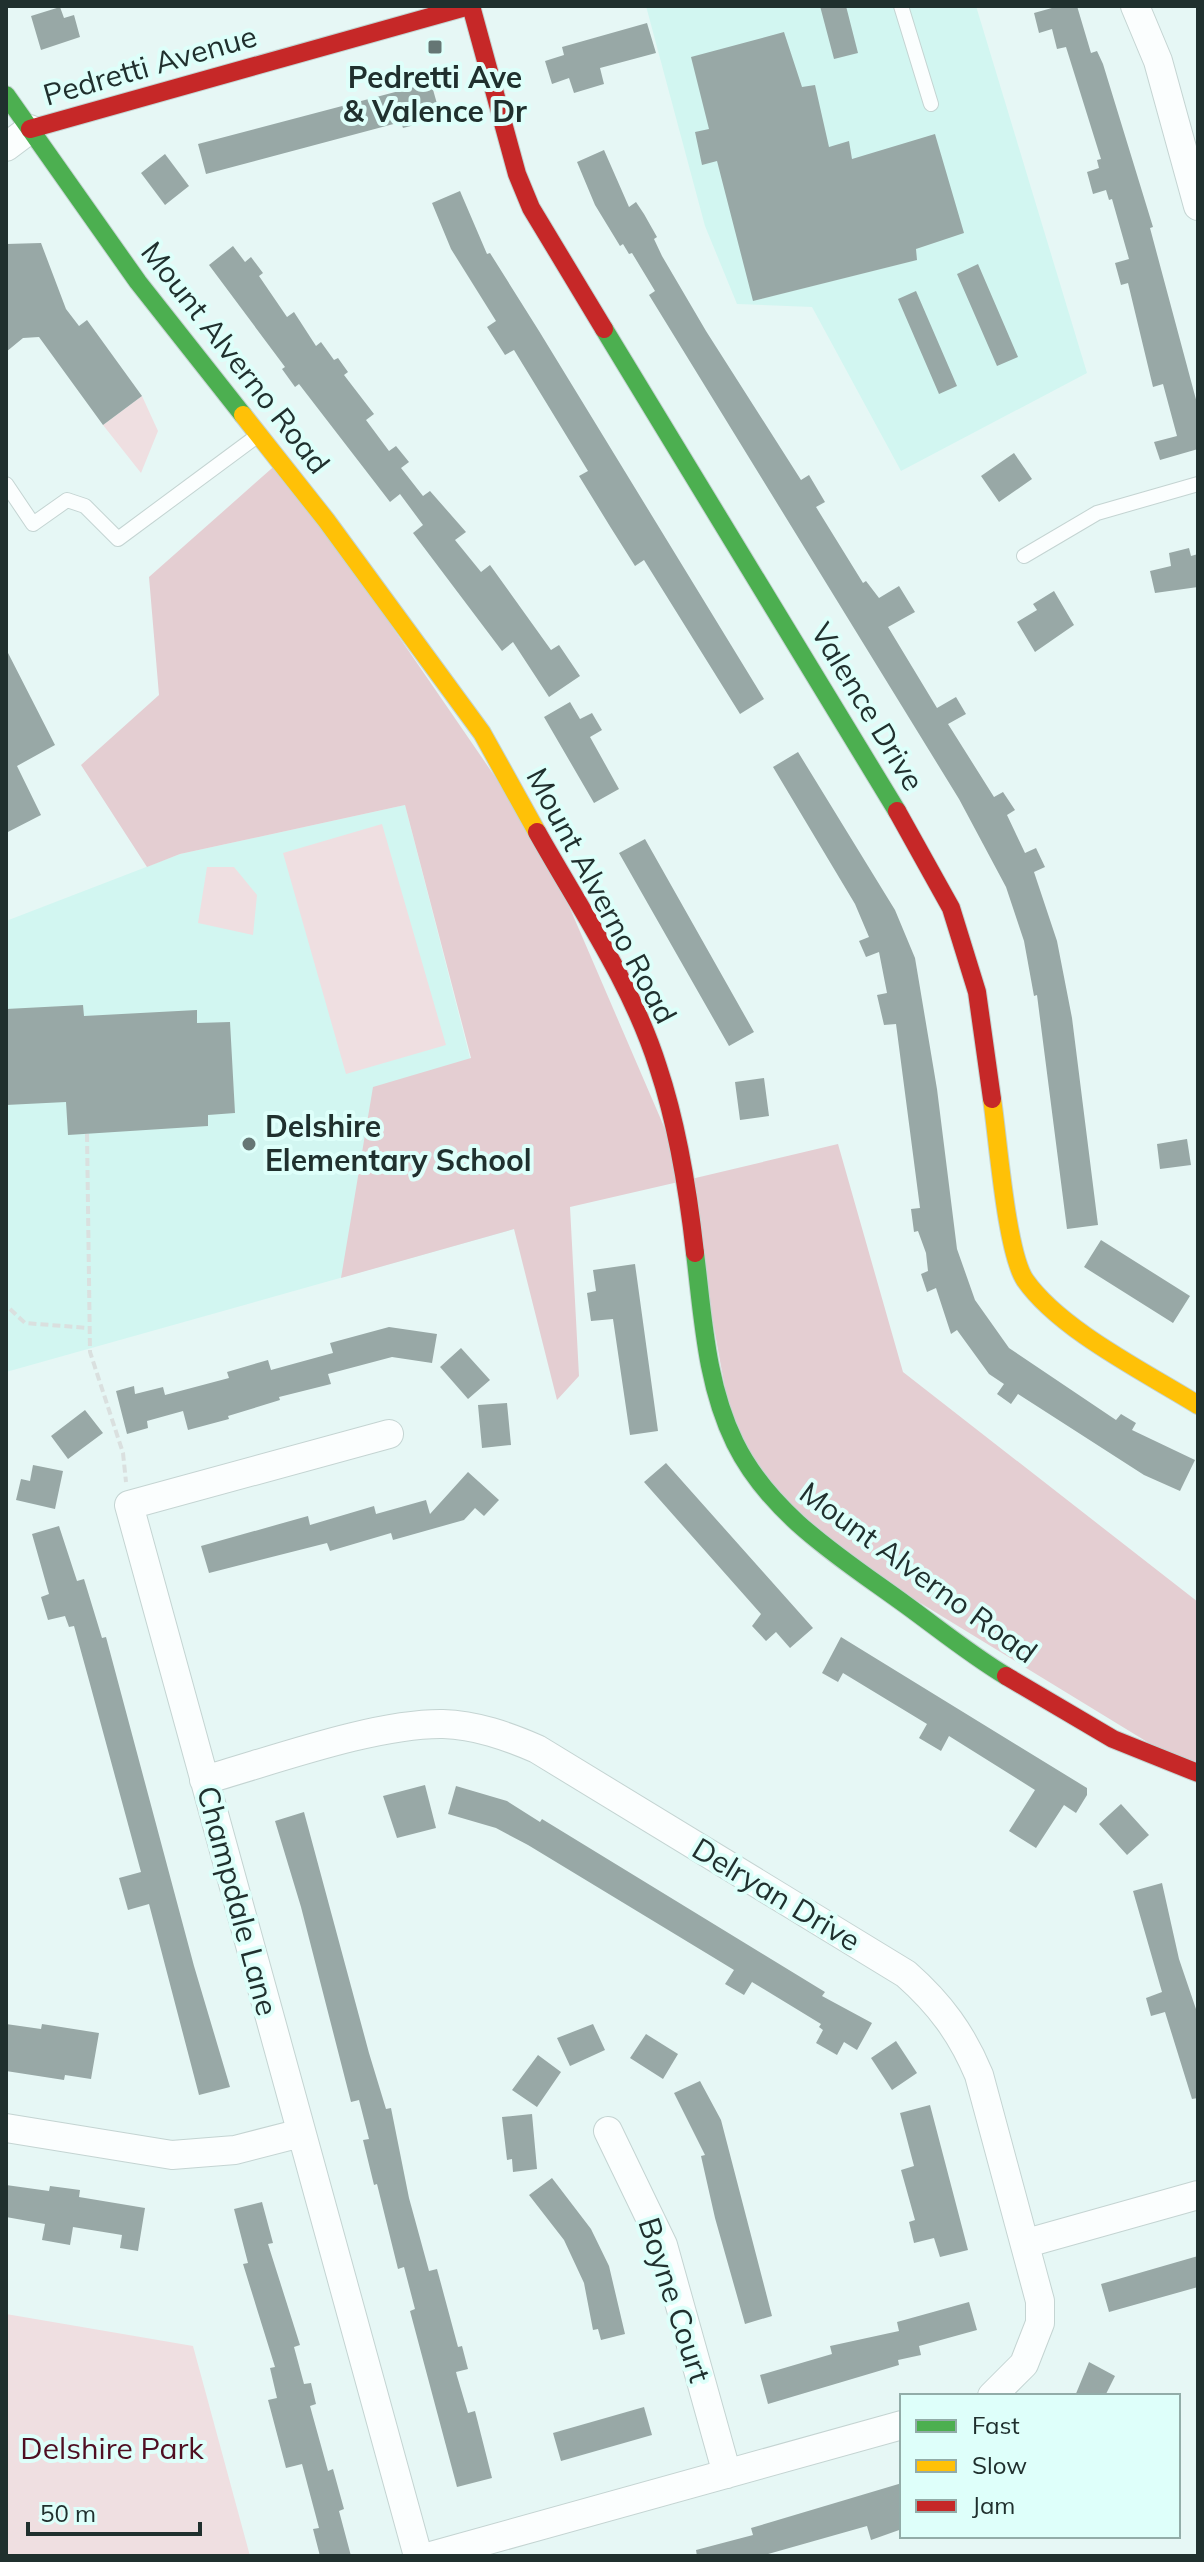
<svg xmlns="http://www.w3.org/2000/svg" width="1204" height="2562" font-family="Mulish,sans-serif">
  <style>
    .built { fill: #d2f6f1 }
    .green { fill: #efdfe1 }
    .forest { fill: #e4ced2 }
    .building { fill: #98a8a6 }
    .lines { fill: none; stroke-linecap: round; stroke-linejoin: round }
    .lane-casing { stroke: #c4d4d2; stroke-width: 16 }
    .street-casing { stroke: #c4d4d2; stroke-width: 30 }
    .fast-casing { stroke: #c4d4d2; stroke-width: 20 }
    .slow-casing { stroke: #c4d4d2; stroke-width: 20 }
    .jam-casing { stroke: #c4d4d2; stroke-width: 20 }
    .path { stroke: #dae0df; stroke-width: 4; stroke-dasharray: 8 4; stroke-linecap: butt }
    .lane { stroke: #fbfefe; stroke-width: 14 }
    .street { stroke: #fbfefe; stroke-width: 28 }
    .fast { stroke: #4caf50; stroke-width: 18 }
    .slow { stroke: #ffc107; stroke-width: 18 }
    .jam { stroke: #c62828; stroke-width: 18 }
    .poi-dot { fill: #657674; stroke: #defffa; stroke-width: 3 }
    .labels { text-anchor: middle; stroke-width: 8; stroke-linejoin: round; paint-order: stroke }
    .street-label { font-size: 30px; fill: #20302e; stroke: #defffa }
    .poi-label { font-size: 30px; font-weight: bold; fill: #20302e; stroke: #defffa }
    .park-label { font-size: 30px; fill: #4f0e22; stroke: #defffa }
  </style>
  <rect width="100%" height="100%" fill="#e6f7f5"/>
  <path class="built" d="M646,6h330l111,367 -186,98 -89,-164 -75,-3 -32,-78z
    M405,805l109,424 -508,143v-451l174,-67z"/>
  <path class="green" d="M142,396l16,35 -17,42 -38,-48z
    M382,824l64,221 -100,29 -63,-221z
    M207,867h27l23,28 -4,40 -55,-12z
    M6,2314l187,32 57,210h-244z"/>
  <path class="forest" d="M279,462l265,386 143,332 151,-36 65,228 295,230v171l-389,-238 -74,-92 -48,-263 -117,27 9,169 -22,24 -43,-171 -173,49 32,-191 98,-29 -66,-253 -225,49 -33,13 -66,-102 78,-70 -10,-118z"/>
  <path class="building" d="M820,6h26l12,47 -24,6z
    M1059,6h18l14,47 6,-2 6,13 50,163 -3,1 48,179v42l-38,11 -6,-18 23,-6 -14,-52 -10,3 -25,-104 -7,2 -6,-22 14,-4 -17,-60 -3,1 -3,-10 -13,4 -6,-22 12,-4 -2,-8 4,-1 -35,-112 -9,2 -5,-20 -13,4 -5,-20z
    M60,7l4,11 10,-3 6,22 -39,13 -10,-34z
    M647,23l9,30 -56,15 4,16 -30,9 -5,-15 -17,6 -7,-23 19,-6 -2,-8z
    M784,32l18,55 13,-2 14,62 20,-6 3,18 83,-25 29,99 -48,16 1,11 -164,41 -36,-140 -15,4 -7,-33 14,-3 -18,-72z
    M418,86l1,4 13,-4 9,32 -38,10 -2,-6 -195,52 -8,-30z
    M604,150l25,57 7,-5 8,12 13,23 -3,2 8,17 44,75 95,149 8,-5 16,27 -9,5 47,76 3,-2 13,17 20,-12 16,26 -27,15 49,81 19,-11 10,17 -18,10 46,73 9,-5 12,18 -8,5 18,38 11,-5 9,19 -11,5 23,69 15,77 26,207 -31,4 -30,-234 -3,1 -10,-55 -18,-54 -47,-88 -310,-504 6,-4 -23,-38 -3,1 -6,-10 -3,2 -25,-41 -18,-43z
    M165,154l24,32 -24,19 -24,-32z
    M460,191l27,63 3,-1 49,78 225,368 -24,15 -96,-154 -9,6 -24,-38 -32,-52 9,-5 -74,-121 -9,5 -18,-28 9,-6 -45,-72 -19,-46z
    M41,243l25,66 13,17 8,-6 55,76 -39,29 -64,-88 -16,1 -17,14v-108z
    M233,246l12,16 6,-5 12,16 -4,3 28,41 7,-5 22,34 5,-4 13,18 4,-2 10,14 -4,3 30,39 -8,6 23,31 7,-5 13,16 -8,6 22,28 7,-5 36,41 -11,8 26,32 9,-7 61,85 8,-5 21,31 -31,21 -36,-55 -11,9 -89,-118 10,-8 -23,-31 -10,8 -91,-118 -4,3 -13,-18 3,-2 -76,-102z
    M978,264l40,93 -21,9 -40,-92z
    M916,291l41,95 -18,8 -41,-95z
    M1014,453l18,26 -33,23 -18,-26z
    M1189,548l2,8 7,-2v33l-43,6 -5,-22 21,-5 -2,-13z
    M1054,591l20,34 -39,27 -18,-30 20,-12 -4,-6z
    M6,649l49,96 -38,21 24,49 -35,18z
    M570,702l10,17 12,-6 10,17 -12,7 29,52 -25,14 -50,-86z
    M798,752l97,158 20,48 22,131 20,160 18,51 34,48 107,72 5,-6 15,9 -4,7 63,30 -15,31 -36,-16 -126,-81 -7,10 -14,-10 7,-10 -15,-10 -32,-44 -6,4 -15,-46 -9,4 -6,-18 7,-3 -2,-18 -8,-22 -4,1 -3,-23 9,-1 -24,-184 -12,1 -7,-30 10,-2 -8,-41 -13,5 -7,-16 10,-4 -14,-33 -82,-137z
    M645,839l109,193 -25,14 -110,-193z
    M83,1005l1,11 113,-6v13l33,-1 5,91 -27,2v11l-140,9 -2,-33 -60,3v-96z
    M764,1078l5,38 -29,4 -5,-38z
    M1187,1139l4,26 -31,4 -3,-25z
    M1101,1240l89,56 -17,27 -89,-56z
    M635,1264l23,167 -28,4 -17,-116 -22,2 -4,-28 9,-2 -3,-21z
    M389,1327l48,7 -5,29 -40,-6 -64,17 3,10 -52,13 1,3 -52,16 1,3 -41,11 -5,-19 -36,10 1,7 -21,6 -11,-43 18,-5 1,8 28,-7 2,8 64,-17 -2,-6 41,-12 3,10 62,-17 -3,-10z
    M461,1348l29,32 -22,19 -28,-32z
    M507,1403l4,42 -29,3 -4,-43z
    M85,1410l18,23 -35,26 -17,-23z
    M666,1463l147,165 -23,20 -14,-16 -10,9 -14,-15 9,-12 -117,-132z
    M33,1465l30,6 -8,38 -39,-9 5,-21 9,2z
    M468,1472l31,28 -15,16 -9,-8 -11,12 -71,20 -2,-7 -61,18 -3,-8 -118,30 -8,-27 107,-30 2,9 64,-19 2,8 50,-14 4,14z
    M59,1526l18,55 7,-2 18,59 4,-1 88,329 36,121 -31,8 -50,-191 -21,6 -9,-32 22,-6 -51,-188 -16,-58 -5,1 -4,-11 -17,4 -7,-23 8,-3 -17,-60z
    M841,1637l246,151v7l-11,18 -12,-8 -28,43 -27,-17 26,-41 -86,-54 -8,15 -22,-13 8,-14 -84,-51 -5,9 -16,-9z
    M425,1785l11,43 -39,10 -14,-42z
    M456,1786l51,15 33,21 2,-3 283,173 -3,4 50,27 -15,27 -13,-8 -7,13 -21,-12 7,-13 -4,-3 2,-3 -69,-42 -8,13 -19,-11 9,-14 -18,-11 -188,-114 -32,-17 -48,-14z
    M1121,1804l28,31 -22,20 -28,-31z
    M304,1812l65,241 17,56 5,-1 18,90 20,73 8,-2 21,78 4,-1 6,23 -12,3 1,4 11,37 7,-2 17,67 -35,9 -47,-176 5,-2 -11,-42 -6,2 -21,-85 -3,1 -11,-45 6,-1 -10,-39 -8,2 -50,-195 -26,-86z
    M1162,1883l17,76 19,56v83l-6,1 -27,-87 -14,4 -5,-18 16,-6 -29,-101z
    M6,2024l35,5 1,-5 57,9 -8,46 -26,-4 -1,5 -58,-9z
    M593,2024l12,26 -35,16 -13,-28z
    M646,2034l32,20 -15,25 -33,-21z
    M896,2041l21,32 -25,17 -21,-32z
    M538,2055l23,17 -24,35 -25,-17z
    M700,2081l21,39 51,196 -27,8 -30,-106 -14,-62 4,-1 -31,-62z
    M930,2105l38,145 -28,7 -6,-19 -20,5 -5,-21 6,-2 -14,-50 13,-4 -14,-53z
    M532,2114l5,55 -24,3 -1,-13 -5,1 -5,-43z
    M552,2178l39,51 18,37 16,68 -24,6 -3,-11 -5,1 -9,-47 -20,-43 -35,-45z
    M6,2185l43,6 1,-5 30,4 -1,7 66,11 -7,43 -18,-3 2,-13 -49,-8 -3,18 -28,-5 3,-16 -39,-7z
    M262,2202l11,41 -5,1 32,101 -6,2 10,37 7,-1 5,21 -6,2 18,65 5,-2 11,40 -5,2 12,45h-31l-7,-27 6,-1 -17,-64 -16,4 -18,-68 9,-2 -7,-30 5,-1 -32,-103 5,-1 -14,-54z
    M1198,2256v31l-89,25 -8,-28z
    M969,2302l8,28 -58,16 2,9 -23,5 1,5 -131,39 -8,-29 72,-21 -2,-8 69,-15 -2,-9z
    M1089,2362l26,14 -10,20h-30z
    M644,2407l8,28 -91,26 -8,-28z
    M902,2483v46l-31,11 -4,-14 -106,30h-64l-1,-6 57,-15 -2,-7z"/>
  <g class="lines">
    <defs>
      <path id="lane" d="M901,6l30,98
        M6,484l27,40 34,-24 18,6 33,33 139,-103
        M1024,556l73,-43 101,-29"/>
      <path id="street" d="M1135,6l23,55 40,145
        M6,147l24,-18
        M389,1434l-260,71 289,1051
        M204,1780c68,-19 171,-57 239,-56 33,1 64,12 94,25l369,225c34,30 56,60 73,101l61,226v22l-16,41 -32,32
        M6,2128l166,27 63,-5 66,-17
        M608,2131l55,114 64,229
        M1027,2243l171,-48
        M431,2556l471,-131"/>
      <path id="fast" d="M6,95l132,187 105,133
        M604,329l293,482
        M695,1253c8,64 11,131 40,190 36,73 108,116 171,162 33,24 65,50 100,71"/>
      <path id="slow" d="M243,415l83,105 156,213 55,99
        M992,1099c6,39 14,152 33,181 35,50 120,92 173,125"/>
      <path id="jam" d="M471,6l46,168 14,34 73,121
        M30,129l439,-123
        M897,811l54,97 26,84 15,107
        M537,832c42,75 95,152 121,235 20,60 30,123 37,186
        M1006,1676l107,63 85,34"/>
    </defs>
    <use href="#lane" class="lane-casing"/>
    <use href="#street" class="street-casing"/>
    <use href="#fast" class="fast-casing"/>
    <use href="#slow" class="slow-casing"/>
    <use href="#jam" class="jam-casing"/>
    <path class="path" d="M87,1134l3,218 33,101 3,29
      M10,1309l15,14 64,5"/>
    <use href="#lane" class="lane"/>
    <use href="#street" class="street"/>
    <use href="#fast" class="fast"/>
    <use href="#slow" class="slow"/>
    <use href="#jam" class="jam"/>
  </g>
  <g class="poi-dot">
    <rect x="427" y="39" width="16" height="16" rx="4"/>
    <circle cx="249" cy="1144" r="8"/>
  </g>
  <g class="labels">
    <g class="street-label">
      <text transform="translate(150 66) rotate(-16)" y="10">Pedretti Avenue</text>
      <text transform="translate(235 358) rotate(52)" y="10">Mount Alverno Road</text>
      <text transform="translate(867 707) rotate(59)" y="10">Valence Drive</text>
      <text transform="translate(601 896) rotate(62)" y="10">Mount Alverno Road</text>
      <text transform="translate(918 1573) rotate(36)" y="10">Mount Alverno Road</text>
      <text transform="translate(776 1895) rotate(31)" y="10">Delryan Drive</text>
      <text transform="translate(237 1901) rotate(75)" y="10">Champdale Lane</text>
      <text transform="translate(674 2300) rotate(72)" y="10">Boyne Court</text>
    </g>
    <g class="poi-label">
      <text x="435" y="88">Pedretti Ave<tspan x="435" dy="34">&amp; Valence Dr</tspan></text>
      <text x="265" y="1137" text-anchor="start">Delshire<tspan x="265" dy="34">Elementary School</tspan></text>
    </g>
    <g class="park-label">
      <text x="112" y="2459">Delshire Park</text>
    </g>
  </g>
  <rect width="1204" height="2562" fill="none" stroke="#20302e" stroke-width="16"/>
  <rect x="900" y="2394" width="280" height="144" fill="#defffa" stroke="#92aca8" stroke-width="2"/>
  <rect x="916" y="2420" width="40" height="12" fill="#4caf50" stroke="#92aca8" stroke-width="2"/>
  <text x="972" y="2434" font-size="24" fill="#20302e">Fast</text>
  <rect x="916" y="2460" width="40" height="12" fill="#ffc107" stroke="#92aca8" stroke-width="2"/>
  <text x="972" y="2474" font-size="24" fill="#20302e">Slow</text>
  <rect x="916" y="2500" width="40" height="12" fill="#c62828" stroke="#92aca8" stroke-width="2"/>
  <text x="972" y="2514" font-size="24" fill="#20302e">Jam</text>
  <path d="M28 2522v12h172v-12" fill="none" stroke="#20302e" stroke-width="4"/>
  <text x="40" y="2522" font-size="24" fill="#20302e" stroke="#defffa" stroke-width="6" paint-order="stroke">50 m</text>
</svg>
